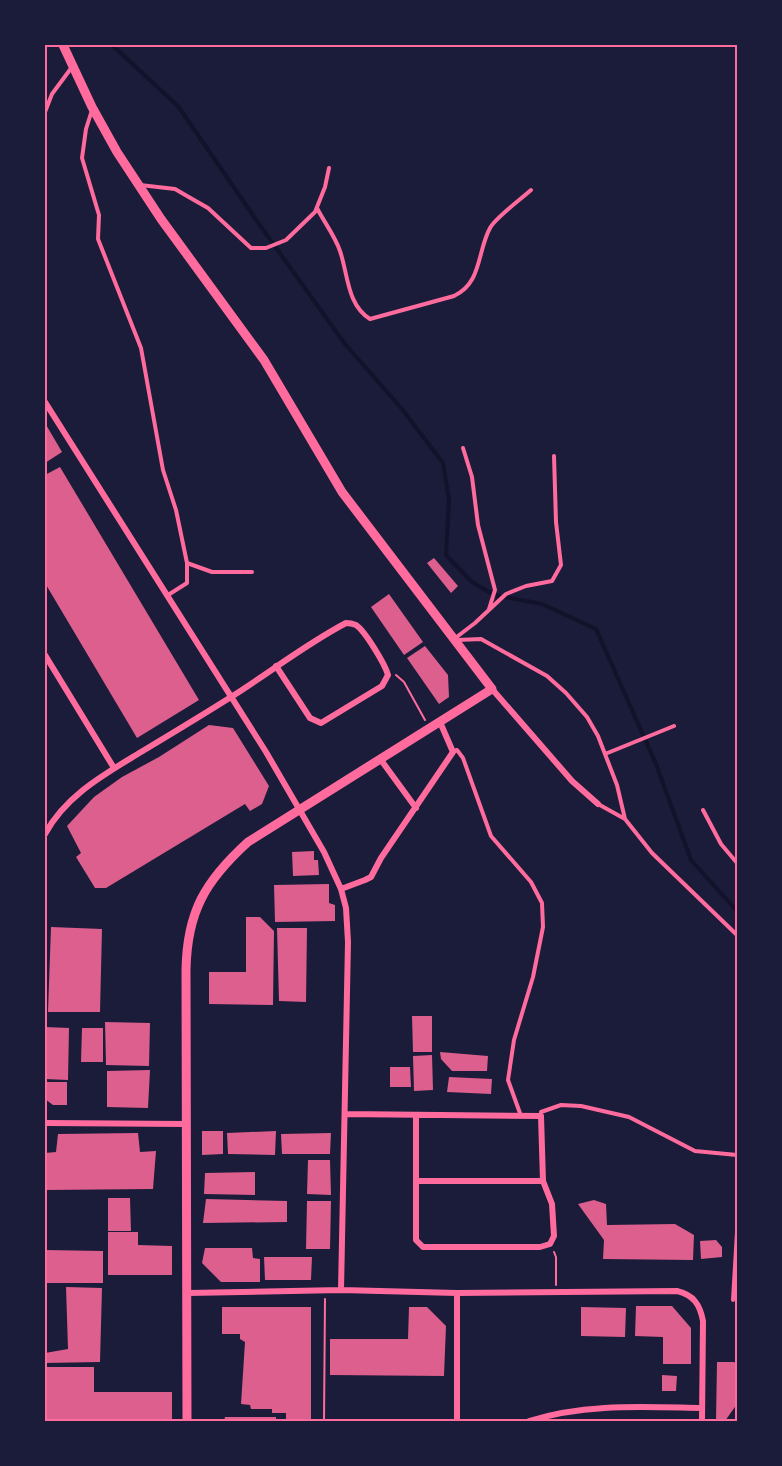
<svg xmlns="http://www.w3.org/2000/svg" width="782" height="1466" font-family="'Fira Sans',sans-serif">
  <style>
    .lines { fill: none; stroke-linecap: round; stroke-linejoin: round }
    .stream { stroke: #12122b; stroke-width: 4 }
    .building { fill: #dd5f8e }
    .path { stroke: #ff6b9d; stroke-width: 2 }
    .service { stroke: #ff6b9d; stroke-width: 4 }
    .minor { stroke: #ff6b9d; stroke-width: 6 }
    .tertiary { stroke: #ff6b9d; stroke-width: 9 }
    .neatline { fill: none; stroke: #ff6b9d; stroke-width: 2 }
  </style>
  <rect width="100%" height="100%" fill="#1b1b3a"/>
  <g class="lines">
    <path class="stream" d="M112,45l66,61 81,118 86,120 57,65 41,54 6,37 -3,55 26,27 22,13 48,9 54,25 60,135 35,96 46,51"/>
  </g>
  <path class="building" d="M45,423l17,29 -17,11z
    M60,467l139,233 -62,38 -92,-155v-108z
    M434,558l24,28 -7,7 -24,-30z
    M389,594l34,48 -19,13 -33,-48z
    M425,646l23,29 1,22 -10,7 -32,-46z
    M209,725l24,3 36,58 -7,18 -12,7 -5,-7 -139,84h-11l-19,-31 5,-4 -14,-27 27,-29 28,-20 37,-20z
    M314,851v9h4l1,15 -26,1 -1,-24z
    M329,884v19l6,2v16l-60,1 -1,-37z
    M246,917h14l14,14 -1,74 -64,-1v-32h37z
    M51,927l51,2 -2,83h-52z
    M277,928h30l-1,74 -27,-1z
    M412,1016h20v36h-19z
    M105,1022l45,1 -1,43 -43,-1z
    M45,1027l24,1 -1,52 -23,-1z
    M82,1028h21v34h-22z
    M440,1052l48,4 -1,15h-35l-11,-12z
    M432,1055l1,35 -19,1 -1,-35z
    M390,1067h20l1,20h-21z
    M150,1070l-2,38 -41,-1v-36z
    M449,1077l43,2 -1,15 -44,-2z
    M45,1082h22v23h-14l-8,-6z
    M202,1131h21v23l-21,1z
    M276,1131l-1,24 -47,-1 -1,-21z
    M138,1133l2,19 16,-1 -3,38 -108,1v-37l11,-1 2,-18z
    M331,1133l-1,21h-48l-1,-20z
    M308,1160h22l1,35 -24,-1z
    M255,1172v23l-51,-1 1,-21z
    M108,1198h22l1,33h-23z
    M206,1199l81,2v21l-84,1z
    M594,1200l12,4 1,21 68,-1 19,11 -1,25 -90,-1 1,-19 -26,-36z
    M307,1201h24l-1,48h-24z
    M108,1232h30v13l34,1v29h-64z
    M716,1240l6,7v10l-21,2 -1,-18z
    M205,1248h47l1,10 7,1v23h-39l-19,-19z
    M45,1250l58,1v32h-58z
    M264,1257h48l-1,23h-46z
    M66,1287l36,1 -2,74 -55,1v-10l23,-4z
    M636,1306h36l19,22v36h-28v-27l-28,-1z
    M222,1307h89v114h-25v-8h-14v-4h-21l-1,-4 -9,-1 4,-62 -5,-3v-5h-18z
    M409,1307h18l19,19 -2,50 -114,-1v-36h78z
    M581,1307l45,1 -1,29 -44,-1z
    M717,1362h17l3,2v40l-12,17 -9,-1z
    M45,1367h49v25h78v29h-127z
    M662,1375l15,1 -1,15h-14z
    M225,1417h51v4h-52z"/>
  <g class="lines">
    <path class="path" d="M396,675l8,7 21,38
      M554,1252l2,5v28
      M324,1421l1,-122"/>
    <path class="service" d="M92,110l-6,19 -4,29 17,57 -1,24 43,109 22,122 13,40 11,53v20l-19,12
      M45,112l7,-18 20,-27
      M140,185l35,4 12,7 21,12 43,40h15l20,-8 29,-28 10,-25 4,-19
      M317,208c7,14 18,28 23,43 8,23 7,54 30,68l84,-23c28,-13 23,-44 36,-68 5,-10 31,-29 41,-38
      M463,448l9,29 6,48 17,65 -6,19
      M187,563l25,9h40
      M454,639l21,-16 31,-29 20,-8 26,-5 9,-16 -5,-43 -2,-66
      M457,640l24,-1 66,37 19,17 21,24 11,19 19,49 8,34
      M453,751l4,-1 6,8 28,78 40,46 11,21 1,24 -10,50 -19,63 -6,40 13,36
      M605,754l69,-28
      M598,804l27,15 27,34 85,82
      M703,810l18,34 16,19
      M541,1116v-4l20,-7 20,1 48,11 66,34 42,4
      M737,1175v22
      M733,1300l4,-68"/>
    <path class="minor" d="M45,402l221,350 58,100 17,37 5,19 2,34 -7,348
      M45,655l69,113
      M492,689l80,92 26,23
      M381,760l35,48
      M45,834c21,-39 60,-60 96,-82 30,-18 60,-36 90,-55 38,-24 75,-53 115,-74 5,0 5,0 10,2 9,6 29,39 32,50l-6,11 -61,37 -11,-5 -34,-52
      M341,889l24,-9 6,-3 10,-19 72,-106 -13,-30
      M345,1114l196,2 2,65 9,23 2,32 -4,8 -10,3h-117l-7,-7v-124
      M45,1123l141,1
      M417,1181h126
      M188,1293l153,-3 116,3 220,-2c17,4 23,14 26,30l-1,100
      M457,1293v128
      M529,1421c57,-18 115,-14 173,-13"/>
    <path class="tertiary" d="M63,45l29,62 25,45 44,67 103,141 78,132 150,197 -244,153c-43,39 -61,70 -62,128l1,451"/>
  </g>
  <rect width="782" height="1466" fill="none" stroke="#1b1b3a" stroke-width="93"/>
  <rect x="46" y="46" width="690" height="1374" class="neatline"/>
</svg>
